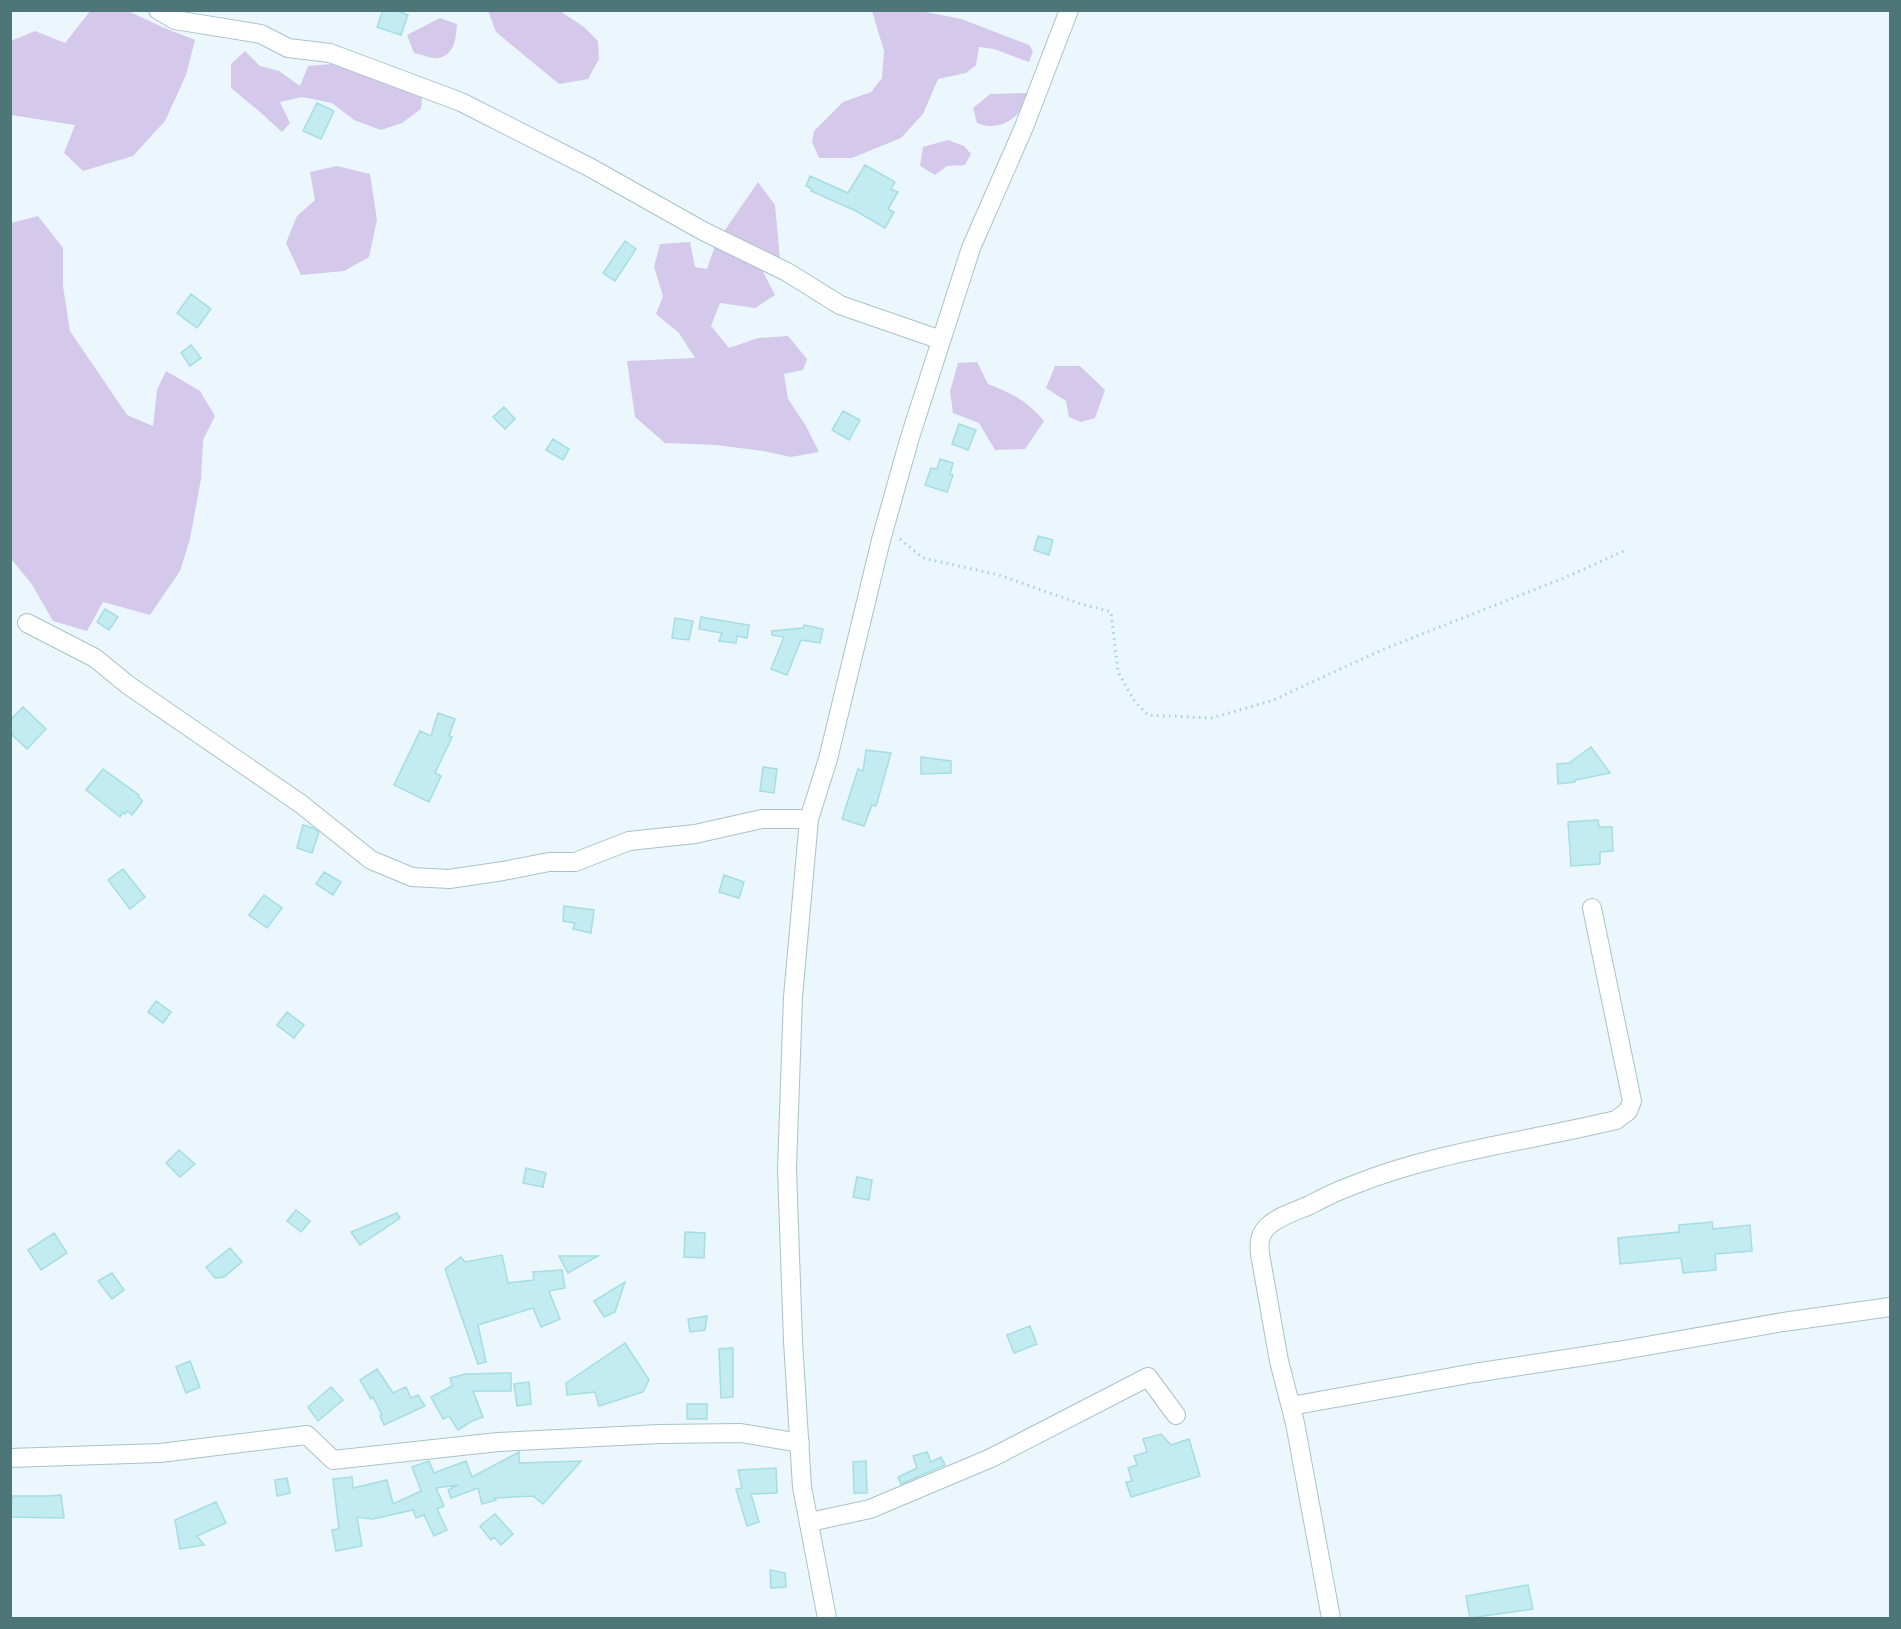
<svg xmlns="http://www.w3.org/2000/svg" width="1901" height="1629" font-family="'Fira Sans',sans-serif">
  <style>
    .green { fill: #d4c9eb }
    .building { fill: #c3ecf2; stroke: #a4dde4; stroke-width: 1.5 }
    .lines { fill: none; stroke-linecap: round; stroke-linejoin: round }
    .minor-casing { stroke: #a8c3c8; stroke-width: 20 }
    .path { stroke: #a6d2d7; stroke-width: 3; stroke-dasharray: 1.5 4.5; stroke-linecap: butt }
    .minor { stroke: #fff; stroke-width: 18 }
  </style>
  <rect width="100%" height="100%" fill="#ebf7fc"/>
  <path class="green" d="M91,10l37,1 34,16 33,13 -9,35 -21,46 -32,35 -50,15 -19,-18 11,-28 -64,-10v-74l24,-10 30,12z
    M488,11h72l24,16 14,14 1,18 -11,20 -29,5 -63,-52z
    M872,11h49l40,8 68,26 4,6 -4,11 -35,-13 -15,-2 -3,18 -10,8 -28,6 -15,35 -22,24 -49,20h-33l-7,-16 2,-11 29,-29 28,-10 11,-14 2,-27z
    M440,18l17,6c-1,14 -2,31 -19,34 -7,1 -17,-4 -24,-5l-7,-18z
    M245,51l15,15 19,5 21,15 8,-20 23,-2 75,24 16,9 -1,12 -19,14 -21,7 -27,-10 -22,-17 -30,-6 -22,5 10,21 -8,9 -22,-20 -29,-24v-24z
    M1027,93c-2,5 -4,13 -7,18 -10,13 -28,19 -43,12l-4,-15 17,-14z
    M948,140l16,6 7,8 -6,11 -18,1 -12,9 -15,-9 3,-19z
    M337,166l33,8 7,46 -8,37 -25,14 -43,4 -15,-32 11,-27 18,-16 -5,-28z
    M758,182l17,23 5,54 -21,5 16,31 -20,13 -35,-5 -9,23 18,22 29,-10 30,-2 19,23 -4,11 -19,4 4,25 18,27 13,26 -28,5 -28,-6 -47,-6 -51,-2 -30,-26 -8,-56 68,-3 -16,-25 -23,-19 7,-18 -9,-29 6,-23 30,-2 5,25 12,2 9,-26z
    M38,216l25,32v38l7,45 57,84 26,11 4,-36 9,-19 34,20 15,25 -12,24 -2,39 -11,60 -10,32 -30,44 -47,-13 -16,29 -34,-10 -22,-38 -20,-24v-336z
    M977,362l11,22c25,10 38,16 56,37l-19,28 -30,1 -16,-27 -26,-10 -3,-22 8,-28z
    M1055,366h25l25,24 -10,28 -14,4 -12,-5 -3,-16 -20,-13z"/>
  <path class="building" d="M383,10h12l13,5 -7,20 -24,-8z
    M317,103l17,8 -13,28 -18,-8z
    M865,165l30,17 -4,7 7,3 -10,17 6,3 -9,16 -29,-17 -45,-20 1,-2 -6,-3 4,-10 38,17z
    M625,241l11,8 -21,32 -12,-8z
    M191,294l20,15 -14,19 -20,-15z
    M191,345l10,13 -11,8 -9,-13z
    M504,407l11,12 -10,10 -12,-12z
    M843,411l17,9 -11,20 -17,-10z
    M959,424l17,6 -8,20 -16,-6z
    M553,439l16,10 -6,11 -17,-10z
    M940,459l13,4 -3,11 3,1 -6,17 -22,-7 6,-17 6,1z
    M1038,536l15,4 -4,15 -15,-5z
    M105,609l13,8 -9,13 -12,-8z
    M701,617l48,8 -2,13 -10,-2 -1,7 -17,-2 3,-8 -23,-4z
    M675,618l18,3 -4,19 -17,-2z
    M804,625l19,4 -3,14 -19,-3 -14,35 -16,-6 13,-32 -12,-2v-4l31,-3z
    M23,707l23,22 -19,20 -17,-16v-13z
    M438,713l17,6 -6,17 3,1 -17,36 6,3 -12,26 -35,-17 26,-54 11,5z
    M1591,747l19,26 -35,7v2l-17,2 -1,-20 12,-1z
    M866,750l25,3 -15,53 -4,-1 -8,21 -22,-7 16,-50 5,2z
    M921,757l30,4v12l-30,1z
    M763,767l14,2 -3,24 -14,-2z
    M103,769l36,26 -1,2 4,3v2l-10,13 -5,-4 -2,3 -2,-2 -3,5 -34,-27z
    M1598,820l1,7h13l1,24 -13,1v12l-29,2 -3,-44z
    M303,825l10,3 6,4 -7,21 -15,-5z
    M123,869l22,28 -15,12 -22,-29z
    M324,872l17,10 -8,13 -17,-11z
    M724,875l20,7 -5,16 -20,-6z
    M264,895l18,13 -15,20 -18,-13z
    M564,906l30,4 -3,23 -18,-4 2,-6 -12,-2z
    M156,1001l15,11 -8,11 -15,-11z
    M287,1012l17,13 -10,13 -17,-13z
    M179,1150l16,14 -15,13 -14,-14z
    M526,1168l20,5 -3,14 -20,-4z
    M857,1177l15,3 -3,20 -16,-3z
    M296,1210l14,11 -9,11 -14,-11z
    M397,1213l3,5 -40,27 -9,-13z
    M1712,1222l1,7 37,-4 2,26 -37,3 1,16 -33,3 -2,-15 -61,6 -2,-26 61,-6v-7z
    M685,1232l20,1 -1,25 -20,-1z
    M54,1233l13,20 -26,17 -13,-20z
    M230,1248l12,14 -18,15 -9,1 -9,-11z
    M502,1255l6,28 26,-3 -1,-8 29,-2 3,18 -16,3 11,28 -19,8 -8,-19 -55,17 8,37 -8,2 -33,-95 16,-12 4,5z
    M559,1256h39l-30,17z
    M112,1273l12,17 -12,9 -14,-18z
    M625,1282l-10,30 -11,5 -10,-16z
    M707,1316l-2,14 -15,2 -2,-13z
    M1030,1326l7,18 -23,9 -7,-18z
    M625,1343l24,37 -6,12 -44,14 -4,-14 -28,3 -1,-12z
    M733,1348v49l-12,1 -2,-49z
    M190,1361l10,26 -14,6 -10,-26z
    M377,1369l16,24 13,-6 5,11 7,-3 7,11 -41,19 -4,-9 2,-1 -9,-18 -2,2 -11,-19z
    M511,1373v18h-38l10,26 -11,4 -14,9 -9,-14 -6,3 -12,-22 21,-11 -2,-8 15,-4z
    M529,1382l2,22 -14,2 -3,-22z
    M331,1387l12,13 -25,21 -10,-14z
    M687,1404h20v15h-20z
    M1161,1434l10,11 18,-6 11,37 -69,21 -5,-15 6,-1 -4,-13 9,-3 -3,-9 13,-4 -4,-13z
    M519,1452v11l62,-2 -38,43 -10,-8 -38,2 1,2 -14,4 -4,-16 -27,10 -3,-8 10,-5 -22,3 8,18 -7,3 10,21 -13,6 -10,-21 -8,3 -3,-8 -40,9 -16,-2 5,29 -26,5 -4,-21 7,-1 -6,-50 19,-2 1,11 34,-8 6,24 28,-13 -9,-24 17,-6 5,12 32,-12 6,16z
    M927,1452l4,10 10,-5 4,8 -44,19 -3,-7 19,-9 -4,-12z
    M866,1461l1,32h-13l-1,-31z
    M776,1468l1,25 -26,1 8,28 -12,4 -11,-37 6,-1 -4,-18z
    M287,1478l3,15 -13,3 -2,-16z
    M61,1495l3,23 -53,-1 1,-21h35z
    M216,1502l10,21 -29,13 7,9 -24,4 -5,-29z
    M495,1514l18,20 -12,11 -7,-8 -3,3 -11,-14z
    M770,1570l15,3 1,14 -15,1z
    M1528,1585l5,24 -63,9 -4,-22z"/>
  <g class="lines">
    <defs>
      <path id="minor" d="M158,10l17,10 86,14 27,14 42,5 131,49 130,66 112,63 84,41 53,33 101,35
        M27,623l68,35 33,27 173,119 70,56 41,17 37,2 54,-8 46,-9h26l54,-21 66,-7 67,-15h47
        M1291,1406l183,-33 144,-22 165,-29 107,-15
        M10,1458l150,-5 147,-18 26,25 165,-18 162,-8 81,-1 59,10
        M810,1522l60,-13 121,-51 157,-81 28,38
        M827,1618l-25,-131 -9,-146 -6,-172 6,-172 16,-178 19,-60 53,-219 29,-103 61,-189 53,-121 45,-117
        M1331,1618l-36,-195 -16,-62 -19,-107c-1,-10 -1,-18 6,-26 10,-11 30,-17 44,-23 13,-7 27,-14 41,-19 83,-34 178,-45 265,-66l12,-9 4,-10 -40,-193"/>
    </defs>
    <use href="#minor" class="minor-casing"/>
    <path class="path" d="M900,539l23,19 76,17 79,28 33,9 7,60 17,30 13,13 63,3 60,-17 113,-52 180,-71 62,-28"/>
    <use href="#minor" class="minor"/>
  </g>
  <rect width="1901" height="1629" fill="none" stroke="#4e7578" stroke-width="24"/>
</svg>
